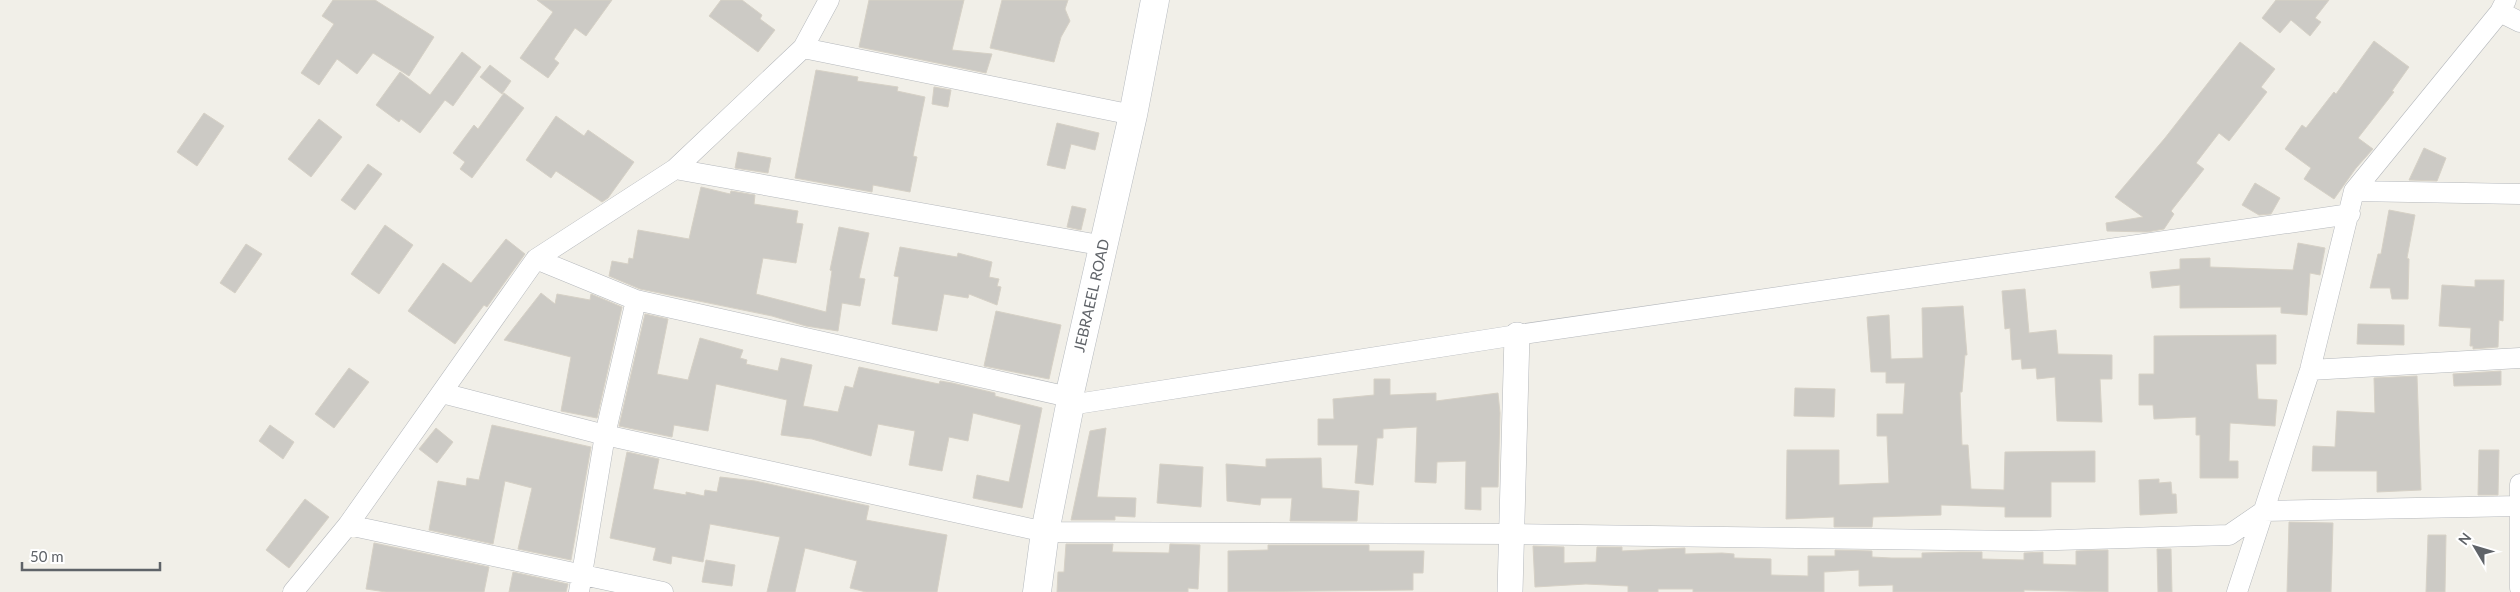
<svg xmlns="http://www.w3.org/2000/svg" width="2520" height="592" font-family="Lato,sans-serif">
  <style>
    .building { fill: #cccac5; stroke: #d6d1c6 }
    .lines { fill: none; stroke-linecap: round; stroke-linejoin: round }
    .minor-casing { stroke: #b5b8bc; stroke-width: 21 }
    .tertiary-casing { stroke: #b5b8bc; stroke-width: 26 }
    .secondary-casing { stroke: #b6babf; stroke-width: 29 }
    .minor { stroke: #fff; stroke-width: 20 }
    .tertiary { stroke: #fff; stroke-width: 25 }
    .secondary { stroke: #fff; stroke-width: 28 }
    .labels { text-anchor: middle; stroke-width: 4; stroke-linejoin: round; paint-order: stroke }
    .street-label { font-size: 15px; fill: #5f6368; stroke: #fff }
  </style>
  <rect width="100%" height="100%" fill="#f1efe8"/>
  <path class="building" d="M333,0h42l59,37 -25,39 -36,-23 -16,21 -20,-15 -18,26 -18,-12 33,-49 -12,-8z
    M537,0h75l-26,36 -11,-8 -21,31 5,4 -11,15 -28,-20 33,-46z
    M721,0h21l20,15 -2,4 15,11 -17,22 -49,-36z
    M869,0h95l-12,50 40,4 -6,19 -127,-26z
    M1002,0h66l-3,9 5,12 -9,16 -7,25 -64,-14z
    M2276,0h53l-14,18 6,4 -11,14 -19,-16 -11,13 -18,-15z
    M2374,41l35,26 -17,24 2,1 -36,46 15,11 -17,19 -22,31 -30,-20 7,-11 -26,-19 17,-24 4,3 28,-36 2,2z
    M2240,42l35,27 -14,18 6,5 -38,49 -10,-8 -23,30 8,6 -33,42 3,3 -10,15 -17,3 -40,-1 -1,-8 37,-6 -28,-20 50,-59z
    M462,52l19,15 -28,39 -8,-6 -25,33 -19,-14 -2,3 -23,-17 24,-33 30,23z
    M490,65l21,16 -9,13 -22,-17z
    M816,70l42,7 -1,4 41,6 -1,4 28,6 -12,59 4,1 -7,35 -37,-7 -1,7 -77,-14z
    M934,87l17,3 -3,17 -16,-3z
    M504,93l20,15 -52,70 -12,-9 5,-7 -12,-9 21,-28 4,4z
    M204,113l20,13 -27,40 -20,-14z
    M556,116l28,20 4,-6 46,32 -26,36 -6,4 -46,-31 -5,7 -25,-18z
    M319,119l23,18 -31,40 -23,-18z
    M1057,123l42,10 -4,17 -24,-6 -6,25 -18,-4z
    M2424,148l22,10 -9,23 -28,-1z
    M738,152l33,6 -3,15 -33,-5z
    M368,164l14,10 -27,36 -14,-10z
    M2255,183l25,15 -9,16 -12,1 -17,-10z
    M701,187l29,7 1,-3 24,4 -1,9 44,7 -2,12 7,1 -7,39 -33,-5 -7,36 70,18 6,-41 -2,-1 9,-43 30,6 -10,45 6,1 -5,27 -18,-3 -4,28 -32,-5 -34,-10 -132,-27 -31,-13 3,-15 16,3 1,-6 4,1 5,-29 51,9z
    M1072,206l14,3 -5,21 -14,-3z
    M2389,210l26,5 -8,43 2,1 -1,40h-16l-2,-11h-20l8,-34h3z
    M385,225l28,20 -34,49 -28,-20z
    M506,239l19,15 -38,53 -3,-2 -29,39 -47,-33 35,-48 28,20z
    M2298,243l27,5 -5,27 -10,-2 -3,42 -26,-2v-6l-101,1v-23l-28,3 -2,-16 30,-3v-10l30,-1v9l83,3z
    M246,244l16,10 -27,39 -15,-10z
    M900,247l57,10 1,-4 34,9 -3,15 10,2 -2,7 4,1 -4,18 -28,-11 -1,4 -24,-4 -7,37 -45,-7 7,-47 -5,-1z
    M2475,280h29l-1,41 -4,-1 -1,27 -25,2v-3h-3l1,-18 -32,-2 3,-41 33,2z
    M2025,289l4,44 27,-3 2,24 54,1v24h-12l2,43 -45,-1 -2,-44 -18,2 -1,-11 -14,1 -1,-10 -9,1 -2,-32 -5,1 -3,-38z
    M541,293l14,11 2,-10 33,6 1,-6 31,13 -25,111 -36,-7 10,-54 -67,-17z
    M1963,306l4,49h-2l-3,37h-2l2,53h6l3,44 33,1 1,-38 90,-1v31h-44v35h-46v-10l-64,-2v10l-68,2 -1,10h-38v-10l-48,2 1,-69h52v35l50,-2 -2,-47h-10v-22h26l2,-31h-19v-11h-15l-4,-55 22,-2 2,44 32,-1 -1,-50z
    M996,311l65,14 -12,54 -65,-13z
    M645,314l23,5 -11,55 31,6 12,-42 43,12 -3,8 7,2 -1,4 32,7 3,-13 31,7 -9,41 35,6 7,-26 8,2 6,-21 80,17 1,-3 12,2 43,10v3l47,12 -20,100 -49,-10 4,-23 32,7 12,-57 -48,-12 -5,28 -19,-4 -7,34 -33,-6 6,-34 -37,-7 -7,32 -59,-17 -31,-4 6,-35 -71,-16 -8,47 -34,-6 -2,12 -53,-11z
    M2358,324l46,1v20l-47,-1z
    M2276,335v29h-20l2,35 19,1 -2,26 -45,-3 -1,38h9v17h-38v-43h-4v-18l-42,2 -1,-14h-14v-31h15v-38z
    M349,368l20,14 -35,46 -19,-14z
    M2501,371v14l-47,1 -1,-12z
    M2417,376l4,114 -44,2v-21h-65l1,-25 22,1 2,-36 38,2 -1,-35z
    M1374,379h16v16l46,-2v8l62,-8 2,20 -2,74h-17v23l-16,-1 1,-48 -29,1 -1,21 -21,-1 2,-55 -34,2v9h-6l-4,47 -18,-2 3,-38h-40v-26h16l-1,-20 41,-4z
    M1795,388l40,1 -1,28 -40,-1z
    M270,425l24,17 -11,17 -24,-18z
    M492,425l99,22 -20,113 -53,-11 14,-61 -27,-7 -12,63 -64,-14 9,-49 28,5 1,-8 12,2z
    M436,428l17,14 -16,21 -18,-14z
    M1106,428l-9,69 39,1 -1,19 -20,-1v4h-44l19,-89z
    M2479,450h20l-1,45h-20z
    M627,452l32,7 -6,30 33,6v-3l18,4 1,-6 12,2 3,-15 35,4 114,25 -3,14 81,15 -10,57h-71l-16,-4 7,-27 -52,-13 -10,44h-28l13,-55 -70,-13 -7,38 -31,-6 -1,8 -18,-4 3,-12 -46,-10z
    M1321,458l1,30 37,3 -2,30h-67l2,-23h-31l-1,7 -33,-4 -1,-37 40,3v-8z
    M1160,464l43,3 -2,40 -44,-4z
    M2159,479v4l12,-1 1,12h4l1,19 -37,2 -1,-35z
    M305,499l24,18 -40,51 -23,-18z
    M2289,522l44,1 -2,69h-44z
    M2428,535h18l-1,57h-19z
    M374,543l115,24 -5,25h-98l-20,-3z
    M1066,544h47l-1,8 57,1 1,-9 30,1 -2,44 -10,-1v4h-131l1,-20h6z
    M1268,545h101v6h55l-1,22h-10v17l-185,2v-41l40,-1z
    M1533,546l31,1v16l32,-1 1,-15h25v4l63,-3v6l37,-1 12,1v4l37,1v16l37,1v-20h27v-6l37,1v6l19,1h31v-5l38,-1h22v7l42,1v-7l19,-1v12l33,1v-14l32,-1v42l-84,-2v2h-131v-7l-34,1v-16l-35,2v20h-131v-3h-35v3h-30v-6l-42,-2 -51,3z
    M2157,549h14l1,43h-14z
    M706,560l29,5 -3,21 -30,-4z
    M513,572l55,12 -2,8h-57z"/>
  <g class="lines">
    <defs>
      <path id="minor" d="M2500,12l20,10
        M803,48l330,67
        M675,169l430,77
        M2354,191l166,3
        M536,259l100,41 433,97
        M2310,370l210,-12
        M442,393l163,42 440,97 466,2 511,7 207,-6 35,-24 256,-5
        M1070,405l447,-70 833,-121
        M2520,484v104
        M348,525l315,67
        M293,592l55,-67 188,-266 139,-90 128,-121 26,-48
        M579,592l26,-157 31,-135
        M2237,592l73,-222 44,-179 146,-179 6,-12"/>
      <path id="tertiary" d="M1510,592l7,-257"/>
      <g id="secondary">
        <path id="s1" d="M1037,592l8,-60 25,-127 -1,-8 64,-282 22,-115"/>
      </g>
    </defs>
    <use href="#minor" class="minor-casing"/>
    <use href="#tertiary" class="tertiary-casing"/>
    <use href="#secondary" class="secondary-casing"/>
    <use href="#minor" class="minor"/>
    <use href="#tertiary" class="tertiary"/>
    <use href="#secondary" class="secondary"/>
  </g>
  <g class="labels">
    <g class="street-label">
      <text dy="5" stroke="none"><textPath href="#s1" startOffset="302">JEBRAEEL ROAD</textPath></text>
    </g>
  </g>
  <g transform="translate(2475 547) rotate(308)" stroke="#ffffff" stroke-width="4" paint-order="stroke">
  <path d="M0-4L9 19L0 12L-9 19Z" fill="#5f6368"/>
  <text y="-8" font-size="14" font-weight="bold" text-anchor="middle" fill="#5f6368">N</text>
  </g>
  <path d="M22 562v8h138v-8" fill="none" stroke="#5f6368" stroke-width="2.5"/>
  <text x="30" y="562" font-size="15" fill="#5f6368" stroke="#ffffff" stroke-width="4" paint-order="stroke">50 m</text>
</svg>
